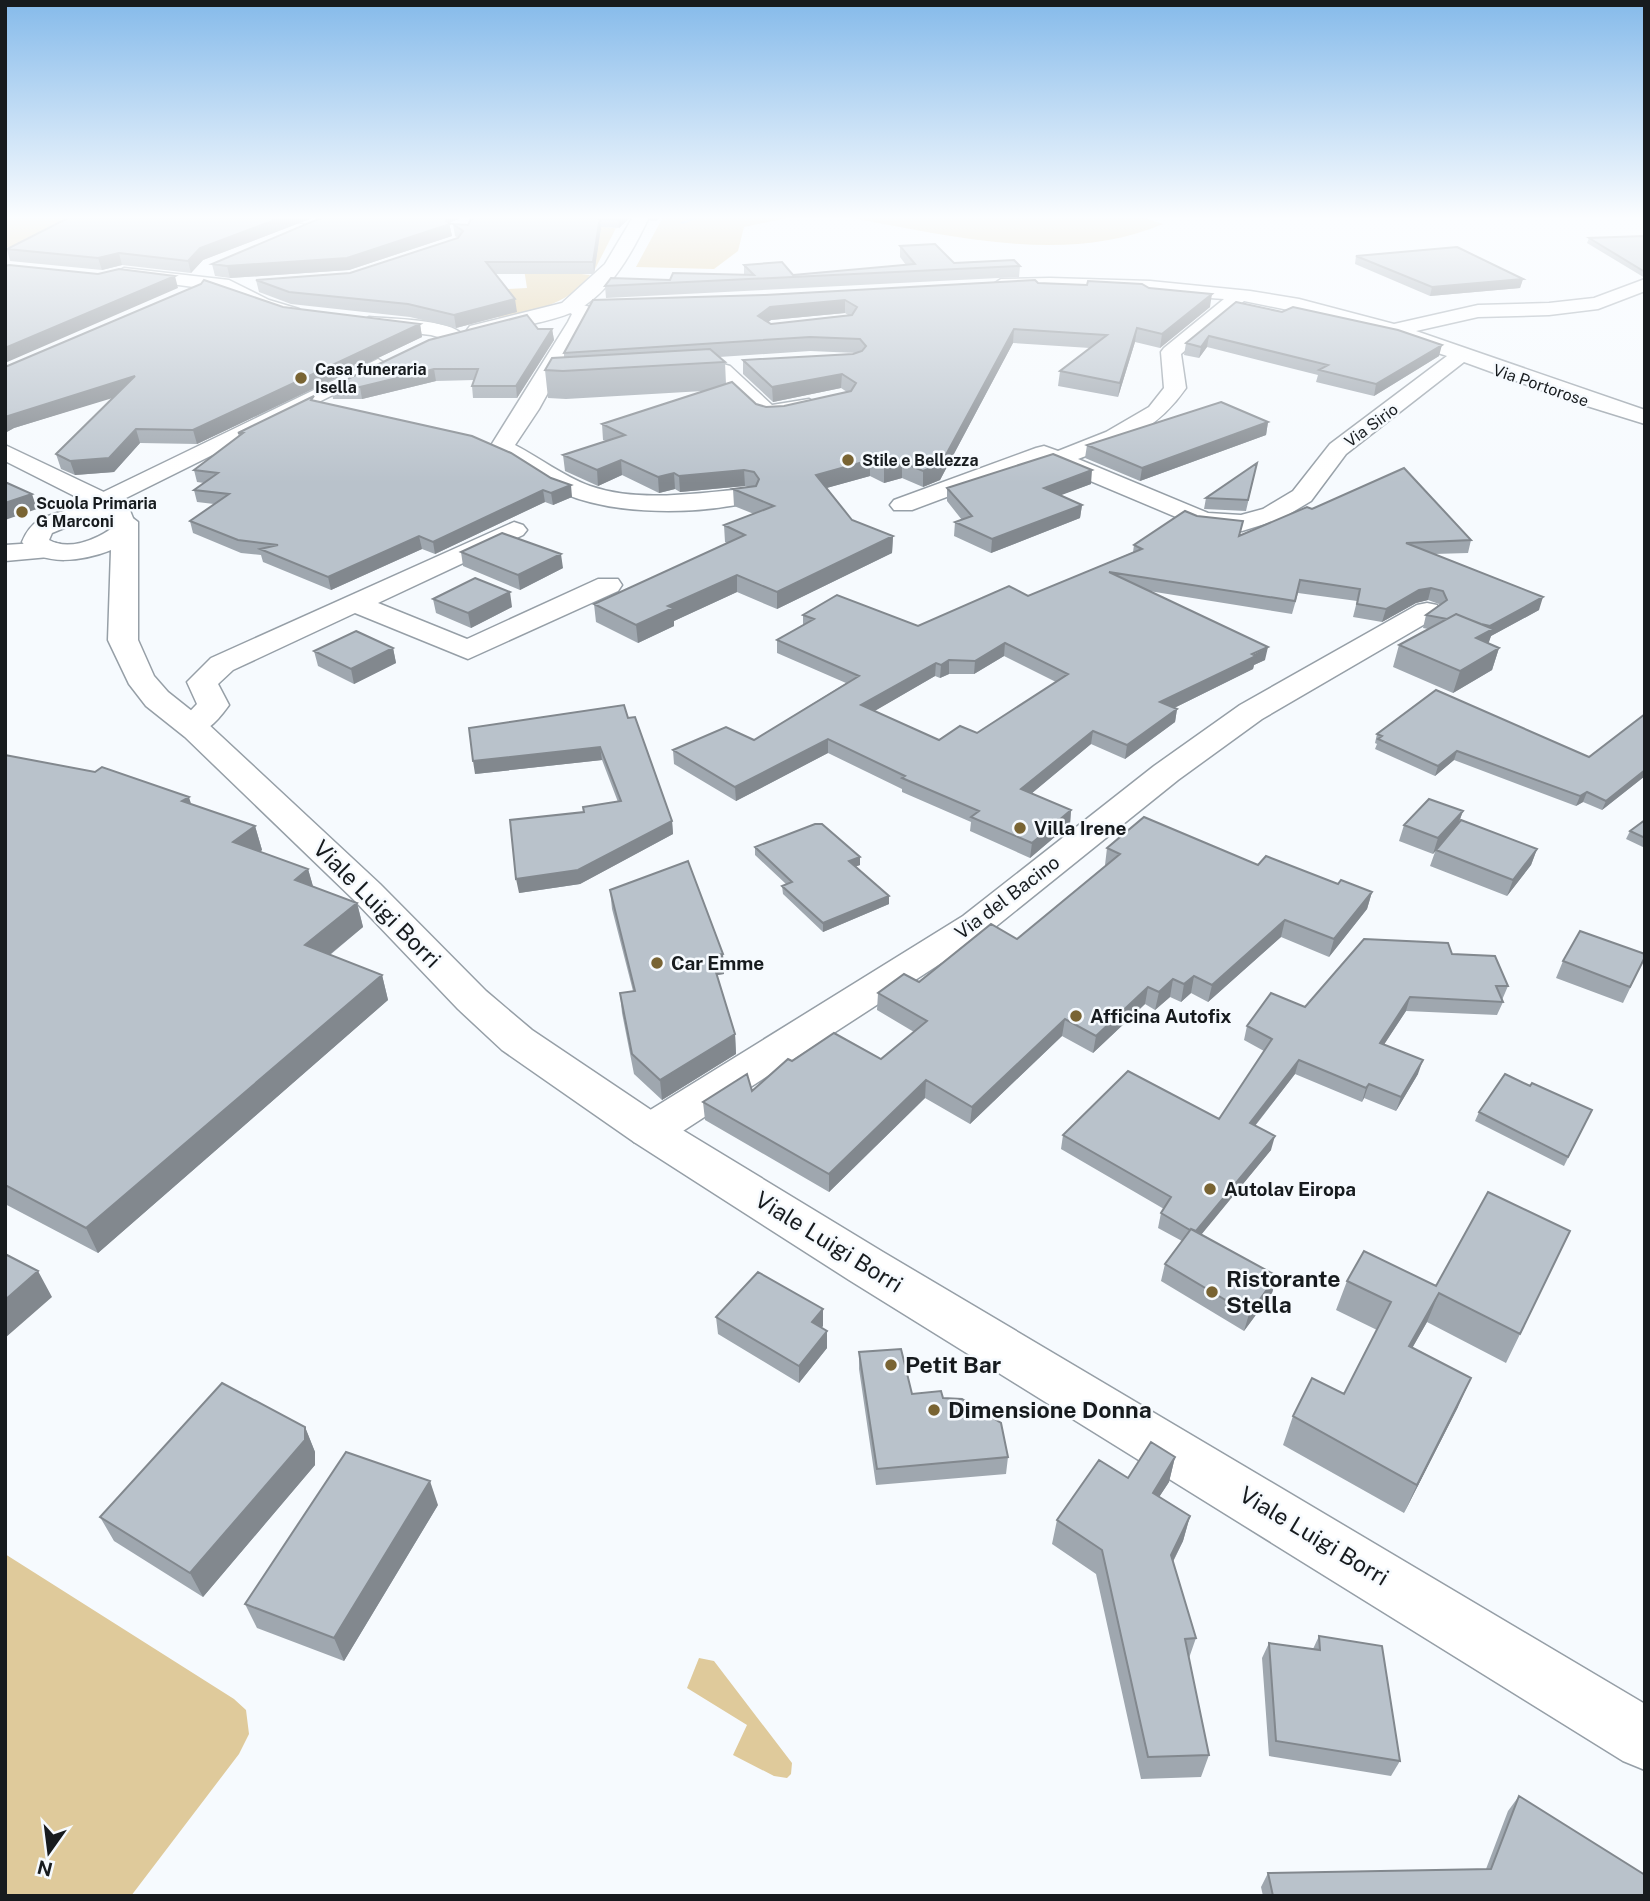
<svg xmlns="http://www.w3.org/2000/svg" width="1650" height="1901" font-family="'Public Sans',sans-serif">
  <style>
    .green { fill: #dfca9b }
    .lines { fill: none; stroke-linecap: round; stroke-linejoin: round }
    .stream { fill: #91c2ed; fill-rule: evenodd }
    .minor-casing { stroke: #969fa7; stroke-width: 3 }
    .major-casing { stroke: #969fa7; stroke-width: 3 }
    .minor { fill: #fff; fill-rule: evenodd }
    .major { fill: #fff; fill-rule: evenodd }
    .wall { fill: #9fa7af; fill-rule: evenodd }
    .shaded-wall { fill: #82888e }
    .building { fill: #b9c2cb; stroke: #82888e; stroke-width: 2; fill-rule: evenodd }
    .poi-dot { fill: #796433; stroke: #f6fafe; stroke-width: 2.5 }
    .labels { text-anchor: middle; stroke-width: 5; stroke-linejoin: round; paint-order: stroke }
    .far-poi-label { font-size: 16px; font-weight: bold; fill: #171b1e; stroke: #f6fafe; text-anchor: start }
    .far-street-label { font-size: 16px; fill: #171b1e; stroke: #f6fafe }
    .poi-label { font-size: 19px; font-weight: bold; fill: #171b1e; stroke: #f6fafe; text-anchor: start }
    .street-label { font-size: 19px; fill: #171b1e; stroke: #f6fafe }
    .near-street-label { font-size: 23px; fill: #171b1e; stroke: #f6fafe }
    .near-poi-label { font-size: 23px; font-weight: bold; fill: #171b1e; stroke: #f6fafe; text-anchor: start }
  </style>
  <rect width="100%" height="100%" fill="#f6fafe"/>
  <path class="green" d="M5,217h101l-60,30h-41z
    M663,217h129l-48,10 -6,24 -24,18 -78,-2z
    M846,217h296l21,7c-99,42 -215,11 -317,-7z
    M598,223l4,4 14,1 -22,43 -21,2 17,2c-18,28 -59,37 -91,43l-11,-28 39,-2 -3,-19z
    M5,1554l229,145 12,11 3,24 -10,20 -108,142h-126z
    M699,1658l15,3 78,102 -1,11 -4,4 -13,-2 -41,-21 14,-30 -60,-37z"/>
  <g class="lines">
    <path class="stream" d="M695,217h6l-18,7 -4,-1z"/>
    <defs>
      <path id="minor" d="M288,217h51l1,2c-9,9 -43,6 -52,-2z
        M124,268l105,12 40,20 30,9 3,4 -10,6 -37,-11 -31,-17 -106,-14 -3,-4z
        M1050,278l100,3 100,10 49,8 95,25 84,-19 71,-2 45,-5 51,-19v12l-47,18 -49,6 -71,2 -62,14 229,79v14l-71,-22 -110,-40 -118,92 -35,47 -30,18 -39,12 -47,-6 -152,-64 -131,49h-18l-4,-5 4,-5 142,-52 8,-2 14,5 48,-19 43,-25 15,-19 -3,-36 3,-4 60,-49 -124,-9 -99,1 -9,-6 9,-6zM1244,301l98,20 105,35 -117,88 -37,47 -30,18 -22,6 -33,-2 -130,-54c47,-18 79,-29 108,-71l-5,-34z
        M569,301l21,6 3,4 -54,98 -24,36c25,13 48,31 75,41 49,17 105,7 155,3l9,2 3,5 -3,5c-55,14 -138,15 -191,-8 -24,-11 -46,-28 -69,-41l-4,-5 78,-125 4,-8 -13,-7z
        M369,317c21,2 81,2 94,18l-10,6 -22,-6 -69,-8 -3,-4z
        M713,361l17,5 42,39 37,-6 11,7 -3,5c-20,5 -39,11 -59,6l-42,-43 -43,2 -10,-6 10,-6z
        M5,445l122,58 6,15 -4,5h-18l-5,-11 -101,-51z
        M514,522l9,3 4,5 -4,5 -145,68 89,36 131,-60h20l4,6 -4,6 -150,68 -113,-46 -122,57 -15,14 11,21c-13,18 -26,33 -48,28l-5,-7 21,-22 -10,-22 24,-24z
        M51,542l9,2 4,6 -4,6 -55,5v-16z
        M1427,603l10,2 4,6 -4,6 -175,102 -84,61 -189,152 -323,210 -16,5 -16,-5 -6,-11 6,-11 329,-204 191,-150 86,-61 177,-100z"/>
      <path id="major" d="M633,217h16c-16,34 -38,75 -72,93 -20,11 -76,20 -100,26l-7,-2 -3,-4 3,-4 92,-23 43,-39z
        M378,359l10,6 -3,4 -277,138 17,5 13,10v118l16,36 14,16 39,31 173,161 106,107 46,39 134,90 217,132 762,452v66l-22,-9 -774,-481 -215,-138 -132,-92 -44,-41 -104,-109 -169,-163 -39,-31 -17,-22 -21,-44 3,-90c-25,10 -70,19 -89,-8 9,-21 20,-25 42,-31zM95,521l12,1 5,6c-16,12 -44,23 -63,12l3,-7 24,-10z"/>
    </defs>
    <use href="#minor" class="minor-casing"/>
    <use href="#major" class="major-casing"/>
    <use href="#minor" class="minor"/>
    <use href="#major" class="major"/>
  </g>
  <path class="wall" d="M70,217h245l-112,43 -12,13 -69,-8 -20,5 -92,-9 -3,-12z
    M323,217h140l-14,6 3,13 -103,34 -119,8 -15,-2 -3,-12z
    M475,217h156l-12,11 -18,-1 -7,47h-98l21,38 -61,16 -46,-11 -119,-13 -32,-12 -3,-12 94,-7 108,-35 -3,-2 -2,-12 15,1z
    M649,217h12l-4,4h-7z
    M1644,236l1,42 -58,-35 2,-5z
    M900,246l54,17 66,3 -1,11 -413,21 -1,-12 65,-6 74,-5v-10l49,10 113,-10 -6,-8z
    M1356,256l167,23 -3,9 -90,8 -75,-32z
    M1038,283l111,5 61,19 -50,41 -25,-6 -17,55 -60,-11 2,-15 30,-23 -77,-5 -73,137 -17,7 -21,-9 -18,5 -14,-7 -44,12 26,32 41,16 -1,17 -115,56 -40,-17 -63,29v5l-36,17 -42,-21 -2,-18 133,-61 -2,-1 -1,-17 30,-11 -20,-8 -1,-17 16,-2 -4,-1 -65,6 -5,-3 -16,4 -37,-18 -24,11 -33,-15 -2,-16 43,-14 -3,-1 -1,-16 101,-33 -137,8 -18,-1 -3,-28 19,-13v-4l201,-58zM845,313l3,2 -77,9 -3,-2 3,-2zM810,351l47,2 -4,1 -110,6v14l30,28 68,-14 6,4 -63,14 -18,1 -10,-3 -30,-20 -1,-22 -6,-5z
    M1236,302l203,54 -65,40 -58,-14 2,-7 -111,-28 -8,11 -15,-3 2,-12z
    M283,307l137,17 2,13 -225,107 -57,-1 -26,29 -39,3 -14,-6 -5,-15 57,-57 -99,31 -9,5v-66z
    M538,329h14l2,11 -37,58h-44l-1,-12 2,-6 -38,1 -74,18h-29l-2,-12z
    M315,401l257,96 -19,8 -8,-3 -110,52 -13,-5 -91,41 -68,-28 -2,-7 -20,-2 -48,-20 -3,-12 24,-17 -17,-2 -3,-12 10,-7 -7,-1 -3,-12 45,-33 -1,-4z
    M1268,422l-2,13 -126,46 -55,-23 2,-13z
    M1257,463l-11,48 -42,-2 2,-11z
    M1091,484l-31,11 22,10 -2,13 -89,35 -37,-17 1,-14 7,-2 -15,-19v-13z
    M1312,509l159,31 -3,13 -34,1 105,56 -48,26 -3,7 11,5 -7,22 -39,23 -60,-26 6,-22 29,-16 -5,-1 3,-13 14,-10 -1,-1 -11,-4 -12,3 -34,19 -29,-5 4,-16 -59,-8 -6,21 -143,-23 116,69 -11,5 -1,4 -79,39 3,1 -2,13 -50,37 -34,-15 -60,50 40,16 -1,14 -40,34 -60,-27 1,-9 -69,-30v-3l-74,-36 -92,48 -62,-37 -1,-14 81,-10 92,-57 -69,-30v-13l26,-15v-10l115,11 110,-30 105,-44 1,-7 106,-9zM1004,656l52,26 -79,51 -38,7 -65,-29 61,-35 5,2 9,-4h25z
    M461,552l102,16 -43,22 -57,-24z
    M433,599l79,8 -41,21 -35,-15z
    M393,648l3,15 -42,21 -36,-18 -4,-15z
    M1645,714v62l-43,34 -19,-8 -7,4 -122,-46 -19,16 -60,-27 2,-5 -2,-1 2,-9 212,23z
    M628,718l44,103 1,13 -93,50 -61,9 64,-81v-5l35,-5 -16,-42 -127,14z
    M5,755l186,49 64,22 7,24 -2,2 48,17 5,18 44,16 6,24 -33,28 52,20 6,25 -290,253 -93,-49z
    M1463,811l-4,11 78,27 -6,16 -24,31 -77,-30 5,-14 -2,2 -34,-13 5,-16z
    M1645,820v28l-19,-9 4,-8z
    M755,847l105,10v8l-4,1 33,38 -66,28 -40,-38 -1,-8 4,-2 -31,-29z
    M1107,848l151,17 114,27 -5,17 -38,48 -48,-20 -73,65 -17,-9 -10,9 -11,-5 -15,13 -10,-6 -52,49 -31,-17 -92,88 -45,-26 -96,94 -124,-72 -2,-18 49,-11 40,-30 89,-2 33,-27 -37,-22 1,-17 41,-11 98,-43 89,-74h-1z
    M610,890l113,64 1,20 -7,1 18,59 1,20 -74,46 -28,-26 -12,-61 -2,-20 13,-2 -21,-82z
    M1452,954l56,32 -6,14 1,2 -6,13 -91,-4 -22,33 34,30 -22,37 -32,-13 -2,4 -67,-28 -40,52 16,24 -70,84 76,42 -5,17 -28,38 -83,-50 4,-17 17,-23 -24,-13 3,-15 3,-4 -103,-60 2,-14 156,-16 45,-68 -20,-11 3,-14 58,-19z
    M1645,957l-22,46 -67,-25 7,-17z
    M1530,1086l62,24 -28,56 -89,-45 4,-9z
    M1570,1231l-64,132 -79,-41 -15,26 46,59 -54,106 -121,-68 10,-29 51,-22 33,-64 -41,-20 11,-29 89,5z
    M716,1317l107,9 -2,2 6,20 -28,35 -81,-49z
    M859,1352l53,42 31,4 65,59 -2,17 -130,11 -17,-116z
    M305,1427l10,25v13l-112,132 -89,-56 -14,-24z
    M1175,1457l-6,25 -10,15 31,19 -7,25 -10,21 23,76 -7,20 20,97 -8,22 -60,2 -45,-205 -44,-30 5,-24 71,-42z
    M438,1505l-94,156 -87,-33 -12,-24z
    M1319,1636l81,125 -9,15 -122,-20 -7,-98 7,-15 44,6z
    M1519,1796l126,100h-382l-2,-9 7,-14 218,-4 22,-58z"/>
  <path class="shaded-wall" d="M283,217h32l-112,43 -12,13 -3,-12 12,-13z
    M446,217h17l-14,6 3,13 -103,34 -119,8 -3,-12 219,-45z
    M600,217l1,10 -7,47 -1,-12z
    M618,217h13l-12,11z
    M119,253l3,12 -20,5 -4,-12z
    M175,276l3,12 -173,75v-15z
    M1523,279l-3,9 -90,8 2,-9z
    M1212,294l-2,13 -50,41 2,-14z
    M515,299l2,13 -61,16 -2,-13z
    M845,300v13l-74,7 -12,10 -1,-14 12,-9z
    M420,324l2,13 -225,107 -4,-14z
    M1137,328l-2,14 -17,55 2,-14z
    M552,329l2,11 -37,58 -1,-12z
    M1014,329l-1,14 -73,137 -17,7v-16z
    M1209,336l-2,11 -8,11 2,-11z
    M1442,345l-3,11 -65,40 2,-12z
    M434,369l2,12 -74,18 -2,-12z
    M842,374l-1,14 -68,14 -1,-15z
    M135,376l4,14 -125,38 -9,5v-16l4,-2z
    M1268,422l-2,13 -126,46 2,-13z
    M136,429l4,14 -26,29 -39,3 -5,-14z
    M621,460l1,15 -24,11 -1,-16z
    M870,460v16l-54,15v-16z
    M902,462v16l-18,5v-16z
    M744,470l1,16 -65,6 -1,-16z
    M1092,470l-1,14 -48,18 1,-14z
    M674,473l1,16 -16,4 -1,-16z
    M571,485l1,12 -19,8 -2,-12z
    M543,490l2,12 -110,52 -2,-12z
    M32,494l5,15 -32,11v-17z
    M1082,505l-2,13 -89,35 1,-14z
    M419,536l3,13 -91,41 -3,-13z
    M893,536l-1,17 -115,56v-17z
    M561,554l2,14 -43,22 -2,-15z
    M737,575v17l-63,29v5l-36,17 -2,-18 32,-19z
    M1431,588l-3,12 -12,3 -34,19 4,-13 33,-19z
    M510,592l2,15 -41,21 -3,-15z
    M1543,597l-4,13 -48,26 -5,15 -10,-13 12,-6 2,-6z
    M1005,643l-1,13 -30,18 1,-13z
    M1268,647l-3,13 -11,5 -1,4 -95,47 2,-14z
    M393,648l3,15 -42,21 -3,-15z
    M1499,648l-7,22 -39,23 7,-22z
    M949,660v14l-9,4 1,-13z
    M936,663l-1,13 -74,43v-14z
    M1177,709l-2,13 -50,37 2,-14z
    M1093,731l-2,13 -71,59 1,-14z
    M828,739v14l-92,48 -1,-14z
    M600,747l2,13 -127,14 -2,-13z
    M1457,751l-3,9 -19,16 3,-10z
    M1645,770v6l-43,34 4,-9z
    M1587,792l-4,10 -7,4 4,-10z
    M189,797l7,23 -14,-19z
    M1071,810l-1,14 -40,34 2,-15z
    M1463,811l-6,16 -21,23 -3,4 5,-16z
    M672,821l1,13 -93,50 -61,9 -3,-14z
    M255,826l7,24 -22,16 -7,-24z
    M1537,849l-6,16 -24,31 6,-16z
    M860,857v8l-11,4v-8z
    M308,869l7,24 -20,-13z
    M1372,892l-5,17 -38,48 5,-18z
    M889,896v8l-66,28v-9z
    M357,903l6,24 -51,42 -7,-24z
    M1285,920l-4,17 -73,65 4,-17z
    M723,954l1,20 -12,2 -1,-20z
    M382,975l6,25 -290,253 -12,-25z
    M1194,976l-3,17 -10,9 3,-18z
    M1173,979l-3,18 -15,13 4,-18z
    M1148,987l-3,17 -52,49 3,-17z
    M1410,997l-4,14 -30,46 4,-14z
    M1065,1019l-3,17 -92,88 2,-17z
    M735,1034l1,20 -74,46 -2,-20z
    M1299,1060l-4,14 -49,63 4,-14z
    M1423,1060l-5,14 -22,37 5,-14z
    M926,1080l-1,18 -96,94v-18z
    M1369,1084l-5,14 -2,4 4,-14z
    M1275,1136l-4,14 -79,96 3,-14z
    M38,1271l14,26 -47,41v-38z
    M1277,1276l-5,17 -28,38 5,-17z
    M1439,1293l-12,29 -30,53 12,-29z
    M823,1309v17l-11,13v-17z
    M827,1331v17l-28,35v-17z
    M1471,1378l-13,29 -54,106 13,-28z
    M305,1427l10,25v13l-112,132 -13,-24z
    M1175,1457l-6,25 -23,35 7,-24z
    M430,1481l8,24 -94,156 -10,-23z
    M1190,1516l-7,25 -19,38 7,-24z"/>
  <path class="building" d="M70,217h213l-83,31 -12,13 -69,-8 -21,5 -91,-9z
    M323,217h123v4l4,3 -103,34 -120,8 -15,-2z
    M475,217h125l-7,45h-107l29,37 -61,16 -46,-11 -119,-12 -33,-12 94,-7 108,-35 5,-7 -10,-7 15,1 3,-6z
    M1644,236l1,36 -56,-34z
    M935,244l19,19 60,-3 6,6 -415,20 6,-8 59,2 3,-7 81,2 -10,-10 38,-3 11,13 122,-11 -15,-18z
    M1457,247l66,32 -91,8 -76,-31z
    M9,265l89,9 21,-5 56,7 -170,72v-82z
    M204,280l79,27 137,17 -227,106 -57,-1 -27,29 -39,3 -14,-7 79,-78 -130,41v-50l196,-83z
    M1035,280l3,3 49,2 1,-4 54,3 7,4 63,6 -50,40 -25,-6 -17,55 -60,-12 47,-36 -93,-6 -73,135 -18,7 -21,-9 -18,5 -14,-7 -54,15 36,45 41,16 -116,56 -40,-17 -69,31 5,2 -37,17 -42,-21 151,-69 -21,-10 50,-19 -41,-17 23,-3 3,-7 -5,-7 -10,-2 -65,6 -5,-3 -16,4 -37,-17 -24,10 -34,-15 62,-20 -23,-11 130,-42 24,22 10,3 18,-1 67,-15 5,-8 -14,-9 -70,13 -29,-27 110,-6 9,-3 4,-5 -6,-7 -50,-2 -246,16 29,-53 172,-5zM845,300l12,7 -5,8 -81,9 -13,-8 12,-9z
    M1236,302l46,10 11,-5 105,23 44,15 -66,39 -57,-14 9,-5 -119,-29 -8,11 -15,-4z
    M527,315l11,14h14l-36,57h-44l6,-17h-44l-74,18h-29l98,-47z
    M710,349l15,13 -162,9 -18,-1 7,-12z
    M314,396l-3,4 161,36 39,17 40,25 20,7 -20,8 -8,-3 -110,52 -14,-6 -91,41 -68,-28 18,-4 -40,-5 -48,-19 39,-27 -35,-4 24,-17 -24,-3 49,-37h-5z
    M1221,402l47,20 -126,46 -55,-23z
    M1053,454l39,16 -48,18 38,17 -90,34 -37,-17 17,-6 -25,-28z
    M1257,463l-9,37 -42,-2z
    M1404,468l67,72 -65,3 137,54 -53,29 -9,-2 -25,-10 -9,5 -21,-4 21,-15 -4,-9 -12,-3 -12,2 -33,19 -29,-5 3,-15 -60,-9 -5,21 -186,-29 159,75 -16,7 4,2 -96,46 17,7 -50,36 -34,-14 -72,58 50,21 -39,33 -61,-26 8,-6 -77,-33 3,-2 -77,-37 -93,48 -62,-37 53,-23 28,13 105,-64 -82,-36 37,-21 -11,-4 34,-20 81,31 91,-40 19,10 114,-47 -8,-4 51,-34 12,5 46,5 -4,15 68,-29 5,2zM1005,643l63,31 -91,59 -17,-7 -21,14 -78,-35 75,-42 5,2 8,-5 26,1z
    M5,482l27,12 -27,9z
    M502,533l59,21 -43,21 -57,-23z
    M475,578l35,14 -42,21 -35,-14z
    M1456,614l37,15 -17,9 23,10 -39,23 -61,-26z
    M356,631l37,17 -42,21 -37,-18z
    M1436,690l153,67 56,-43v56l-39,31 -19,-9 -7,4 -123,-45 -19,15 -60,-27 4,-3 -5,-2z
    M624,705l4,13 7,-1 37,104 -94,49 -62,9 -6,-59 74,-8 -1,-5 38,-6 -21,-54 -127,14 -4,-33z
    M5,755l90,17 7,-5 87,30 -7,4 73,25 -22,16 75,27 -13,11 62,23 -52,42 77,30 -296,253 -81,-43z
    M1429,799l34,12 -25,27 -34,-13z
    M1144,817l114,48 8,-9 72,28 3,-4 31,12 -38,47 -49,-19 -73,65 -18,-9 -10,8 -11,-5 -14,13 -11,-5 -52,49 -31,-17 -93,88 -46,-27 -97,94 -126,-72 44,-28 5,17 36,-32 4,2 42,-28 47,26 46,-38 -49,-28 26,-19 15,8 72,-58 26,15 103,-85 -13,-6z
    M1461,820l76,29 -24,31 -77,-30z
    M1645,820v18l-15,-7z
    M815,824h7l38,33 -11,4 40,35 -66,27 -41,-37 10,-4 -37,-35z
    M688,861l35,93 -12,2 24,78 -75,46 -28,-26 -12,-61 15,-2 -25,-101z
    M1580,931l65,23v3l-15,30 -67,-26z
    M1364,939l84,4 4,11 43,2 13,30h-12l7,16 -93,-5 -30,46 43,17 -22,37 -32,-13 -3,4 -67,-28 -49,63 25,13 -79,95 -5,-2 -1,1 -29,-17 10,-16 -108,-62 65,-64 91,48 53,-80 -25,-13 24,-33 34,14z
    M1505,1074l25,12 2,-3 60,27 -24,47 -89,-45z
    M1488,1192l82,39 -50,103 -81,-41 -30,53 62,32 -54,107 -124,-69 19,-38 32,16 47,-92 -44,-21 17,-30 72,35z
    M1191,1229l86,47 -28,38 -84,-50z
    M5,1254l33,17 -33,29z
    M758,1272l65,37 -11,13 15,9 -28,35 -83,-49z
    M901,1349l11,45 29,-3 2,7 19,1 39,24 7,34 -131,12 -18,-117z
    M222,1383l83,44v13l-115,133 -90,-56z
    M1151,1442l24,15 -22,36 37,23 -19,39 25,83 -11,1 24,116 -61,2 -46,-207 -45,-30 42,-60 29,18z
    M346,1452l84,29 -96,157 -89,-34z
    M1319,1636l63,10 18,115 -124,-20 -7,-98 51,7z
    M1519,1796l126,79v21h-372l-5,-23 223,-4z"/>
  <linearGradient id="sky" x2="0" y2="1"><stop stop-color="#85baea"/><stop offset="0.45" stop-color="#fbfdff"/><stop offset="1" stop-color="#fbfdff" stop-opacity="0"/></linearGradient>
  <rect width="1650" height="483" fill="url(#sky)"/>
  <g class="poi-dot">
    <circle cx="301" cy="378" r="7"/>
    <circle cx="848" cy="460" r="7"/>
    <circle cx="22" cy="512" r="7"/>
    <circle cx="1020" cy="828" r="7"/>
    <circle cx="657" cy="963" r="7"/>
    <circle cx="1076" cy="1016" r="7"/>
    <circle cx="1210" cy="1189" r="7"/>
    <circle cx="1212" cy="1292" r="7"/>
    <circle cx="891" cy="1365" r="7"/>
    <circle cx="934" cy="1410" r="7"/>
  </g>
  <g class="labels">
    <g class="far-poi-label">
      <text x="315" y="375">Casa funeraria<tspan x="315" dy="18">Isella</tspan></text>
      <text x="862" y="466">Stile e Bellezza</text>
      <text x="36" y="509">Scuola Primaria<tspan x="36" dy="18">G Marconi</tspan></text>
    </g>
    <g class="far-street-label">
      <text transform="translate(1541 385) rotate(19)" y="6">Via Portorose</text>
      <text transform="translate(1371 425) rotate(-36)" y="6">Via Sirio</text>
    </g>
    <g class="poi-label">
      <text x="1034" y="835">Villa Irene</text>
      <text x="671" y="970">Car Emme</text>
      <text x="1090" y="1023">Afficina Autofix</text>
      <text x="1224" y="1196">Autolav Eiropa</text>
    </g>
    <g class="street-label">
      <text transform="translate(1007 897) rotate(-37)" y="7">Via del Bacino</text>
    </g>
    <g class="near-street-label">
      <text transform="translate(377 904) rotate(45)" y="8">Viale Luigi Borri</text>
      <text transform="translate(829 1242) rotate(32)" y="8">Viale Luigi Borri</text>
      <text transform="translate(1314 1536) rotate(31)" y="8">Viale Luigi Borri</text>
    </g>
    <g class="near-poi-label">
      <text x="1226" y="1287">Ristorante<tspan x="1226" dy="26">Stella</tspan></text>
      <text x="905" y="1373">Petit Bar</text>
      <text x="948" y="1418">Dimensione Donna</text>
    </g>
  </g>
  <rect width="1650" height="1901" fill="none" stroke="#171b1e" stroke-width="14"/>
  <g transform="translate(49 1852) rotate(194)" stroke="#f6fafe" stroke-width="5" paint-order="stroke">
  <path d="M0-5L12 26L0 18L-12 26Z" fill="#171b1e"/>
  <text y="-10" font-size="19" font-weight="bold" text-anchor="middle" fill="#171b1e">N</text>
  </g>
</svg>
